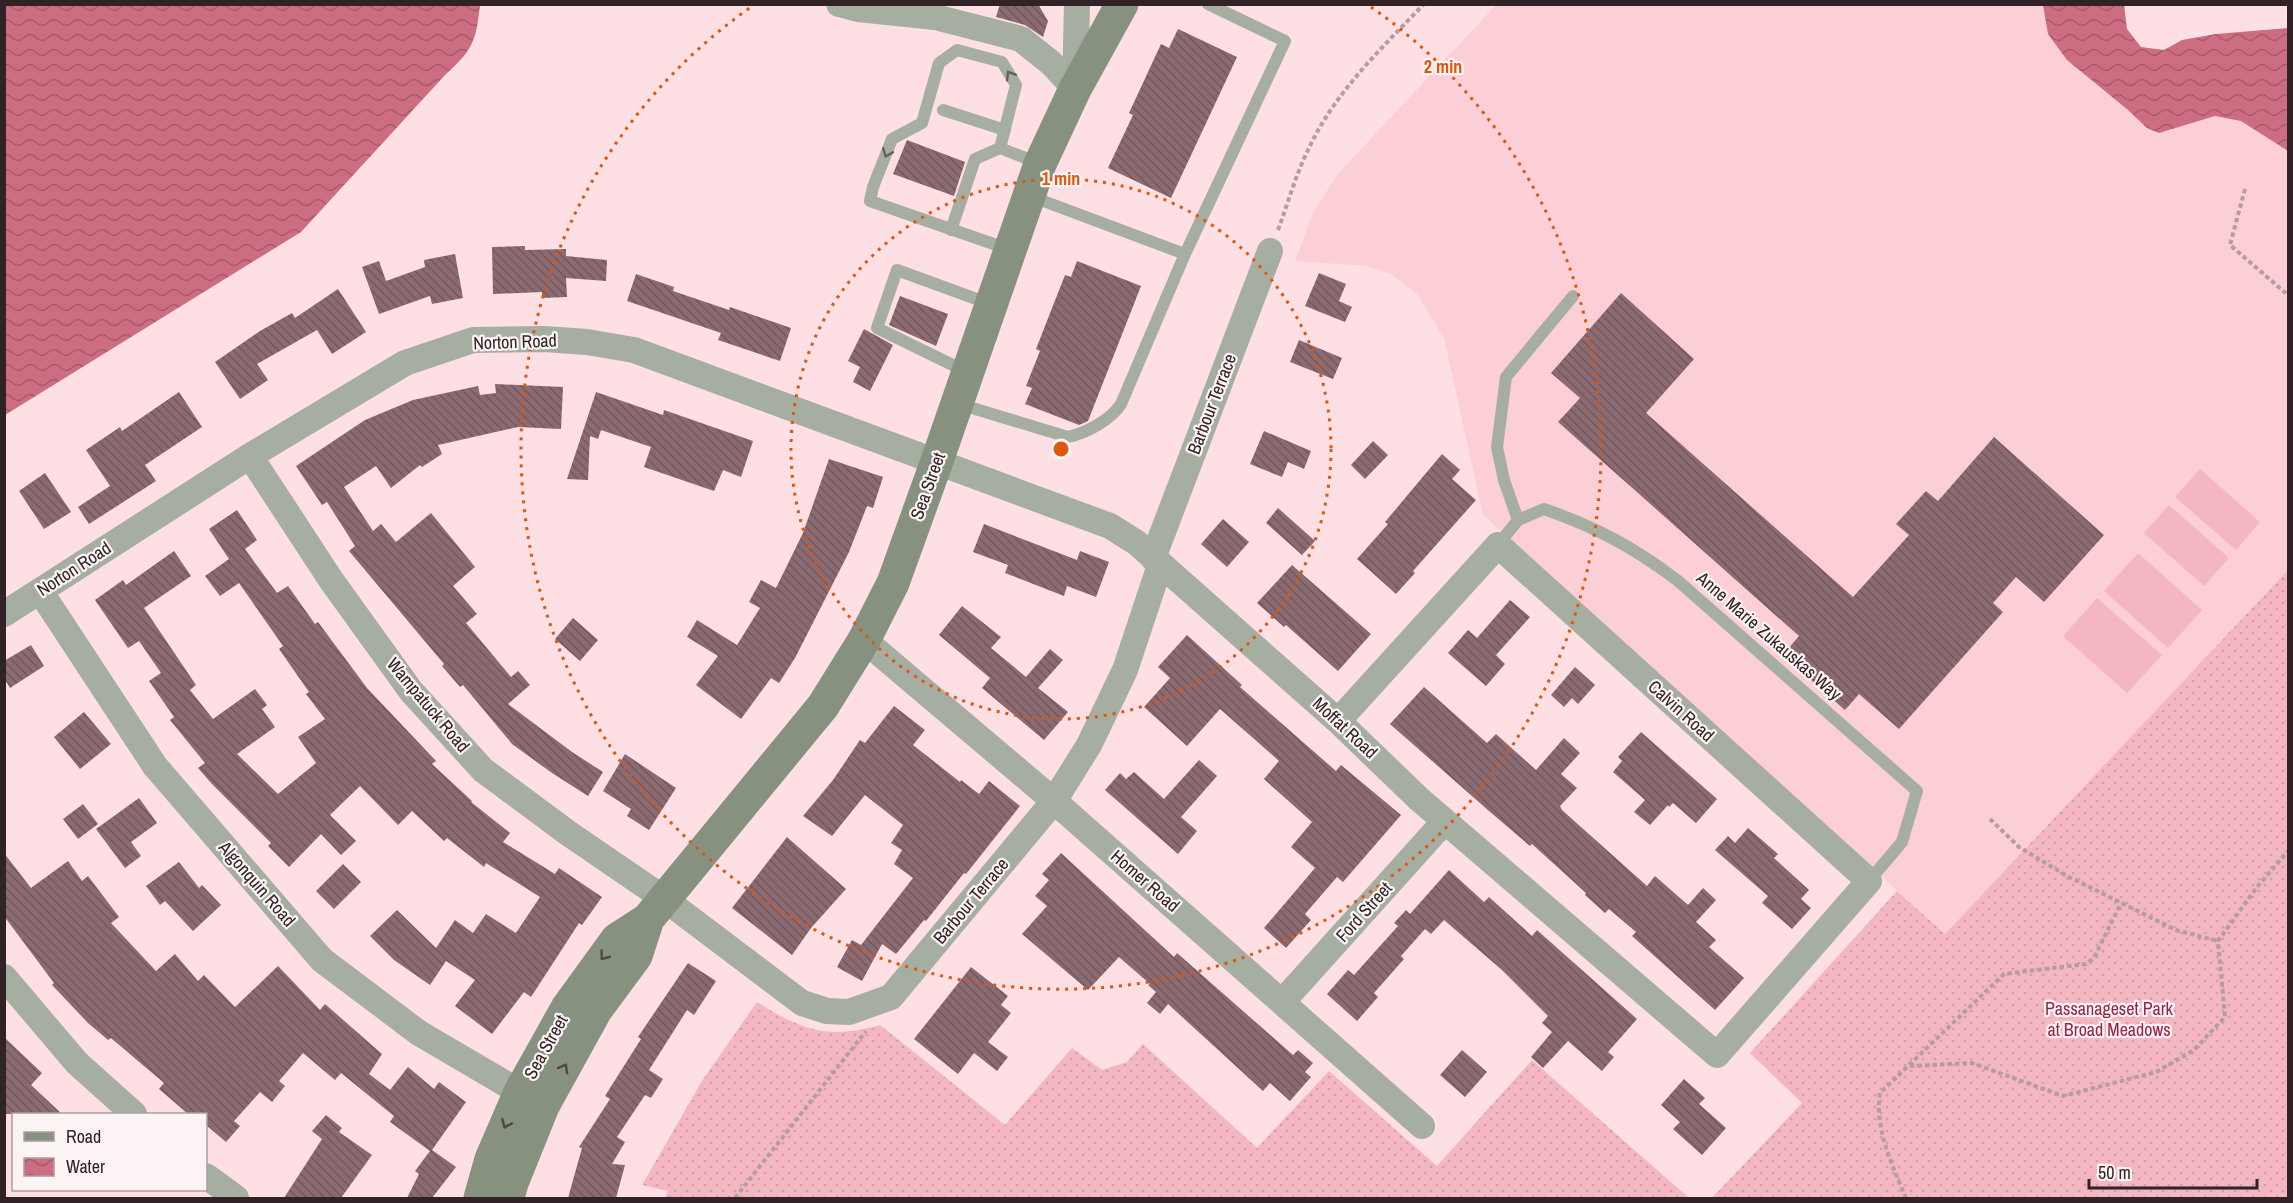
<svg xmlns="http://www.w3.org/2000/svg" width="2293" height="1203" font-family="'Archivo Narrow',sans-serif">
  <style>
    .built { fill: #fccfd7 }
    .grass { fill: url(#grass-dots) }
    .garden { fill: #f4b7c2 }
    .water { fill: url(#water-waves) }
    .building { fill: url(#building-back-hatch) }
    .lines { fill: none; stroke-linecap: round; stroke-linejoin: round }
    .path { stroke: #b49ca0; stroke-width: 4; stroke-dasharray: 4.5 3; stroke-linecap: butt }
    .service { stroke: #a6ada1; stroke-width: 12 }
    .minor { stroke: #a6ada1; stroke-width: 26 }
    .secondary { stroke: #86917f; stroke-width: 33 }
    .oneway { stroke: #65615d }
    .oneway2 { stroke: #4e4944 }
    .ring { fill: none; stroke: #df560d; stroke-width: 3; stroke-dasharray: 3 6 }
    .labels { text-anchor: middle; stroke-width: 4.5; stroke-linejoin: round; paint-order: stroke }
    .street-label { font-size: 18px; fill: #302225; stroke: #fbf3f4 }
    .park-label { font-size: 18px; fill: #972349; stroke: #fbf3f4 }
    .centre { fill: #df560d; stroke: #fbf3f4; stroke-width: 3 }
    .ring-label { font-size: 18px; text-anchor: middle; font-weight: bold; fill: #df560d; stroke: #fbf3f4; stroke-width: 4.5; stroke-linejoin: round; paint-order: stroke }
  </style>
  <defs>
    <pattern id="grass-dots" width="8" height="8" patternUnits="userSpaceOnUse" patternTransform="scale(1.5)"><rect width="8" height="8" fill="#f4b7c2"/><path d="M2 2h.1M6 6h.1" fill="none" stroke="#d29da7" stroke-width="1.8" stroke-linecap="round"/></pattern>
    <pattern id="water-waves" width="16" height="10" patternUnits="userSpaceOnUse" patternTransform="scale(1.5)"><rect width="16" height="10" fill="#cd6d82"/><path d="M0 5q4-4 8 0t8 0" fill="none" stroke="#a7596a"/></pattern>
    <pattern id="building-back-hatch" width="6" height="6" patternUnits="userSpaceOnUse" patternTransform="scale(1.5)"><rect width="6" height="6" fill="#8b6b71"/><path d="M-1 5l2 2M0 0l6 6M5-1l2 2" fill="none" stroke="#72585d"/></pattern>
  </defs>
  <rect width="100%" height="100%" fill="#fddfe4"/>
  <path class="built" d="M1496,5h585l35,59 172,46v460l-343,364 -462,-419 -39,-177 -27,-44 -26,-20 -25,-8 -71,-5 18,-48 24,-38z"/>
  <path class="grass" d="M2288,570v628h-576l90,-95 -52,-50 147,-162 48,43z
    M757,1002c44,28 71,38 123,23l125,100 67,-77 30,22 25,-8 16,-18 114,104 72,-77 108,95 95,-106 157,138h-1024l3,-7 -26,-6 60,-104z"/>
  <path class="garden" d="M2200,469l60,53 -24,28 -61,-53z
    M2169,505l60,53 -25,28 -60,-53z
    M2138,553l64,57 -34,38 -64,-57z
    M2097,598l65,57 -35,38 -64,-57z"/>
  <path class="water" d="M5,4h475v1c-4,36 -7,45 -35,70l-144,157 -296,183z
    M2043,5h81l3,24 14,18 23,3 18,-10 34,-6 72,-6v123l-47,-30 -26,-5 -56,17 -12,-5 -19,-18 -61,-50 -19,-26z"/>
  <path class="building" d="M1000,4h38l10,17 -5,16 -18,-12 -29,-8z
    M1178,29l59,28 -66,141 -63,-30 25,-53 -4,-2 32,-69 8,4z
    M907,140l58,22 -11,34 -61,-22z
    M525,246v4l41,-1v7l41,4 -1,21 -40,-3 1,19 -25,1v-6l-49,2 -1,-47z
    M455,254l8,44 -31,6 -2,-8 -51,18 -17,-47 17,-6 7,20 39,-14 -1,-7z
    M1077,261l64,25 -53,135 -9,4 -54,-21 7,-16 -6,-2 14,-35 -4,-2 29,-74 6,2z
    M1319,273l27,11 -7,17 13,6 -7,15 -40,-16z
    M636,274l38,13 -1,4 56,19 1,-3 61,21 -11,33 -62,-21 3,-7 -94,-32z
    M338,289l28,43 -34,22 -15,-24 -60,34 11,16 -28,19 -25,-37 45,-31 32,-18 3,5z
    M1621,293l73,66 -48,54 207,184 56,-62 -13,-11 30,-33 12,10 56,-64 110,98 -60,67 -28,-25 -23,26 10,9 -104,117 -40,-35 -14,16 -62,-55 16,-19 -241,-214 22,-24 -29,-25z
    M900,296l48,18 -12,32 -47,-21z
    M864,329l29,16 -23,46 -17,-9 7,-15 -12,-6z
    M1299,340l43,18 -9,21 -43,-17z
    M495,384l68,3 -2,42 -43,-2 -80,18 4,9 -20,13 -2,-2 -29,23 -15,-22 -32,21 29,44 8,-7 15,18 35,-29 44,54 -22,19 24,28 -11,9 45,54 7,-6 12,14 -22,19 64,48 31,20 -15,24 -36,-23 -40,-29 -49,-59 -3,2 -18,-21 2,-2 -95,-113 6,-5 -28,-44 -5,3 -26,-39 69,-46 48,-20 65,-14 2,9 16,-2z
    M179,392l23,35 -57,38 11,16 -67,43 -11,-17 32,-21 -24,-36 34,-23 2,4z
    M596,392l67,23 1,-5 89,31 -12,36 -18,-7 -9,21 -70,-24 7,-20 -50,-17 -3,9 -8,-3 -2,44 -21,-1z
    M1264,431l47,20 -7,18 -16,-7 -6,15 -32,-13z
    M1373,441l15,14 -23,24 -14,-14z
    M1442,454l18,16 -8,9 24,21 -63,71 2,2 -19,21 -39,-35 31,-35 -3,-2z
    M829,459l54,18 -10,31 -6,-2 -18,46 -54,106 -16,25 -8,-5 -30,41 -45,-34 22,-29 -31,-19 10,-17 40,25 23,-37 -11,-6 12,-22 15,8 27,-55z
    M45,473l26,39 -27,17 -25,-38z
    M1278,508l37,33 -13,14 -36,-32z
    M237,510l20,30 -12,9 32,44 11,-7 27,38 3,-2 49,66 69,73 -4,3 40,37 -1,1 39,31 -7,9 52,32 4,-6 43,29 -20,28 -3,-2 -48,74 -7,-5 -32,42 -37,-28 20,-26 -29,-19 -16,24 -36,-25 -24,-24 27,-26 39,38 19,-28 18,13 13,-19 30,19 24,-36 -54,-34 -2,4 -37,-29 -3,3 -32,-30 -14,14 -38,-39 -30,29 26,26 -15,14 -20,-21 -32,33 -21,-21 3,-3 -59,-59 -14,-16 7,-5 -35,-43 4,-3 -25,-36 12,-8 -22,-32 -11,7 -33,-48 28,-20 3,5 48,-34 17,25 -47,32 52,77 -6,5 23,29 42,-30 12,16 -5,4 13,18 -38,27 41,40 38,-31 -18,-26 27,-18 -19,-25 3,-2 -30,-43 4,-3 -44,-63 -19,13 -15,-20 24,-17 -20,-30z
    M1223,519l26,23 -22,25 -26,-23z
    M984,524l93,36 3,-9 29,11 -13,35 -29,-11 -3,10 -59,-23 3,-8 -35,-13z
    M1292,565l79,69 -33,37 -52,-46 -2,2 -27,-24z
    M1510,600l20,17 -34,38 9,9 -19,22 -38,-33 20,-23 9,8z
    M962,606l39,31 -10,11 35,29 24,-28 13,11 -25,28 30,24 -24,28 -62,-52 8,-10 -51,-43z
    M573,618l25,22 -18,21 -25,-22z
    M1187,635l55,50 -2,2 96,84 5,-6 60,50 -58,67 -6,-5 -32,37 6,6 -25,28 -22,-20 51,-60 -24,-21 21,-25 -48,-43 15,-18 -59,-52 -33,37 -43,-39 26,-29 -12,-11z
    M31,645l13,21 -34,22 -6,-10v-17z
    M1575,667l20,18 -17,19 -6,-6 -8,9 -13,-12z
    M1424,687l63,56 9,-9 40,36 28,-32 16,15 -19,21 16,14 -17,18 2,4 85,76 8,-10 33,29 15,-17 13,12 -20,22 20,18 -7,7 35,31 -29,32 -83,-74 4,-4 -27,-23 -4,4 -20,-18 1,-2 -54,-49 -2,2 -41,-35 -99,-87z
    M894,706l31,24 -12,15 47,37 1,-2 18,14 10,-13 31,25 -54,68 -2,-1 -38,48 -2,-1 -28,34 -14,-10 -20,37 -25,-14 15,-27 9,5 52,-67 -19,-14 8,-14 -11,-7 12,-18 -38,-30 -33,41 -29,-20 30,-36 27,-40 5,3z
    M84,712l27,32 -31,25 -26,-32z
    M1641,732l76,67 -21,24 -23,-20 -4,4 -1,-2 -18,20 -16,-13 11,-12 -32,-28 9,-11 -4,-4z
    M625,754l51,34 -27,42 -22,-14 4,-7 -28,-18z
    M1199,760l18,16 -36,41 16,14 -19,23 -73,-64 15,-17 6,6 8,-7 30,27z
    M139,798l18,25 -26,19 10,14 -16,12 -29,-39z
    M83,804l15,20 -20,15 -15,-20z
    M1748,828l30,26 -4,4 35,32 -8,9 10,9 -19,21 -30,-26 6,-7 -53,-46 13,-14 7,7z
    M787,837l59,52 -35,39 -19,27 -60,-47z
    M4,853l27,35 37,-27 14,20 6,-5 31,41 -8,6 45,48 19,-17 23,27 6,-6 31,32 43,-41 42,44 5,-6 57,50 -13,20 21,16 18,-23 26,22 5,-7 27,20 -34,48 24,17 -24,31h-25l12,-24 -4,-3 15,-20 -40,-29 4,-6 -53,-43 -6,7 -32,-27 -24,28 6,5 -13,16 -12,-10 -26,29 6,5 -14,16 -20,-17v-11h-18l-29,-25 5,-6 -53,-45 -3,2 -20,-17 -36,-38 2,-2 -50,-67z
    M1061,853l113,104 3,-4 116,102 5,-5 15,13 -8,9 6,5 -21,24 -20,-18 -7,8 -95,-87 -8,10 -13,-11 9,-11 -8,-7 2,-1 -31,-27 -31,33 -66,-56 25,-28 -12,-10 14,-16 -7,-6z
    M179,862l20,26 3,-3 19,20 -28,26 -28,-30 -5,4 -14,-19z
    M343,864l18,18 -27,27 -18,-18z
    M1449,870l35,32 5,-5 43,39 5,-6 100,89 -29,33 6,5 -12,14 -34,-30 -25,27 -12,-11 21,-25 -10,-9 6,-7 -46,-46 -58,-50 -13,14 -6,-5 -24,27 3,3 -30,34 4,4 -21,24 -30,-27 21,-24 6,5 44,-49 -4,-3 12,-13 4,4z
    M688,963l28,18 -22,34 -7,-5 -38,60 14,9 -12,19 -6,-3 -28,42 8,5 -13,22 13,1 -9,33h-48l14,-50 -3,-1 31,-48 -5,-3 36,-57 -3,-2z
    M971,967l37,29 -7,9 10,8 -23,29 20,15 -11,14 -23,-18 -16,21 -44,-35z
    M4,1037l38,36 -11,12 31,29h-58z
    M1462,1050l25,22 -22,25 -25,-22z
    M1684,1079l21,19 -6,6 27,24 -24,27 -29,-26 7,-7 -19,-17z
    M326,1115l16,13 -3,4 33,23 -31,43h-57l38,-59 -10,-8z"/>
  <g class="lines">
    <path class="path" d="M2245,189l-15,56 58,50
      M1278,230c10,-27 18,-56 31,-82 26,-56 72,-99 115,-144
      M1990,819l29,28 48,29 109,54 42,11
      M1910,1066l62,-3 91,33 93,-24 38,-22 31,-33 -7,-76 39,-54 31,-36
      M735,1198l131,-167
      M1906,1198c-13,-31 -32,-70 -26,-105l124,-119 82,-10 8,-6 27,-55"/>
    <path class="service" d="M943,110l62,20
      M1000,148l16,-63 -14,-23 -45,-12 -18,13 -17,60 -30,16 -19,48 -3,14 138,48
      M1030,196l155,58 100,-213 -77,-37
      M951,230l24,-71 25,-11 38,15
      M967,372l-90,-44 20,-58 93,34
      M959,404l109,33c18,-4 43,-17 53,-33l64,-150
      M1518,520l-14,-40 -7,-33 9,-70 67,-81
      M1498,545l20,-25 26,-11c52,18 89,38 133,71l240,211 -15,51 -33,39"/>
    <path class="minor" d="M839,4l19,5 77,8 86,22 30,24 24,26
      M1075,88l2,-84
      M250,456l81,124 80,111 72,79 85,63 95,65 139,105 25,8 22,1 42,-15 133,-160 30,-36 35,-56 36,-75 35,-105
      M1153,558l117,-307
      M40,591l115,175 167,194 97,73 116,68
      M4,614l246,-158 155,-93 68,-23 71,-1 43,3 47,8 476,176 27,17 201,178 81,78 298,256 152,-174 -371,-336 -160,176
      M864,640l190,161 368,325
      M4,977l73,86 57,51
      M1283,1001l161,-179
      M206,1176l30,22"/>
    <path class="secondary" d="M480,1198l11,-39 29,-67 47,-84 50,-69 31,-20
      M508,1198l4,-15 31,-77 53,-96 40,-54 12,-37 175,-213 41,-66 29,-57 44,-122 103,-297 35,-75 47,-85"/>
  </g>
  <defs><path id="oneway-chevron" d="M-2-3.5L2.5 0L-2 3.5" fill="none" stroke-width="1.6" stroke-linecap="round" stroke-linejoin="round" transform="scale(1.5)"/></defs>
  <g class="oneway">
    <use href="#oneway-chevron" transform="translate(1010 75) rotate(-121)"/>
    <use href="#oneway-chevron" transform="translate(887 153) rotate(112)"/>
  </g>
  <g class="oneway2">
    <use href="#oneway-chevron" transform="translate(604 956) rotate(127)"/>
    <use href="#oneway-chevron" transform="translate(564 1068) rotate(-61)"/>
    <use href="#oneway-chevron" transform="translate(506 1124) rotate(114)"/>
  </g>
  <g class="ring">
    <circle cx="1061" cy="449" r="270"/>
    <path d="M1371 7A540 540 0 1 1 751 7"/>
  </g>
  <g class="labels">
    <g class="street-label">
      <text transform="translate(515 342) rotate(-2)" y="6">Norton Road</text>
      <text transform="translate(1212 404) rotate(-69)" y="6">Barbour Terrace</text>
      <text transform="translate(928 486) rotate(-70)" y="6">Sea Street</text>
      <text transform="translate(74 569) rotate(-33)" y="6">Norton Road</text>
      <text transform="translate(1769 636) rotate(41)" y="6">Anne Marie Zukauskas Way</text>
      <text transform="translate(428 705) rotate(50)" y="6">Wampatuck Road</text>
      <text transform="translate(1681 711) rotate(42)" y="6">Calvin Road</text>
      <text transform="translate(1345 728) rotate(43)" y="6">Moffat Road</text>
      <text transform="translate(1145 881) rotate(41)" y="6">Homer Road</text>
      <text transform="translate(257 884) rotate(49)" y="6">Algonquin Road</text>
      <text transform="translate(971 901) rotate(-50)" y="6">Barbour Terrace</text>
      <text transform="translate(1364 912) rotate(-48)" y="6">Ford Street</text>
      <text transform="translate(546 1047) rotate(-61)" y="6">Sea Street</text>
    </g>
    <g class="park-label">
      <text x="2109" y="1015">Passanageset Park<tspan x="2109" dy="21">at Broad Meadows</tspan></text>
    </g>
  </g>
  <circle cx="1061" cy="449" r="9" class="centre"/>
  <g class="ring-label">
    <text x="1443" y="73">2 min</text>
    <text x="1061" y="185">1 min</text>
  </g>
  <rect width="2293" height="1203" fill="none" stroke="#302225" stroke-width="12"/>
  <rect x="12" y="1113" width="195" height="78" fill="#fbf3f4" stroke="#aa9fa1" stroke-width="1.5"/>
  <rect x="24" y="1132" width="30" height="9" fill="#86917f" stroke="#aa9fa1" stroke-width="1.5"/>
  <text x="66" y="1143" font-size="18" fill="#302225">Road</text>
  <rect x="24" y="1158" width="30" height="18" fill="url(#water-waves)" stroke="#aa9fa1" stroke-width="1.5"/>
  <text x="66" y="1173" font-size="18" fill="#302225">Water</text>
  <path d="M2089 1179v9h168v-9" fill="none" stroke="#302225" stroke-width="3"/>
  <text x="2098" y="1179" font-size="18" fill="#302225" stroke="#fbf3f4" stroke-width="4.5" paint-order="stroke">50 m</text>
</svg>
